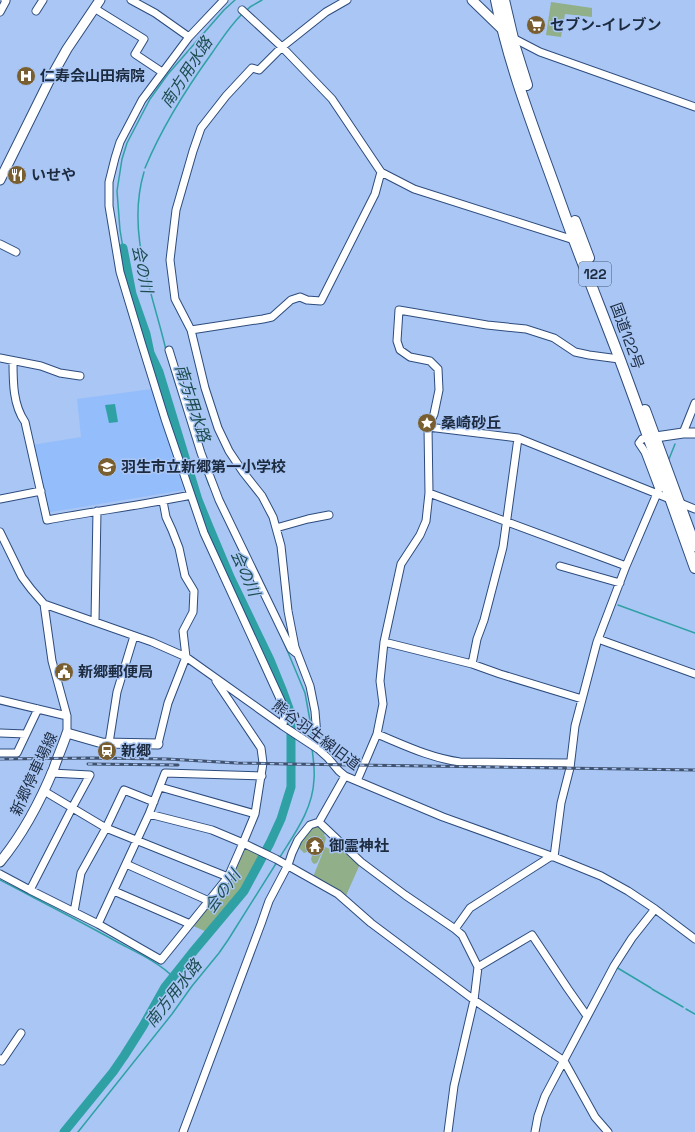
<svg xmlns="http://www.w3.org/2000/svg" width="695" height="1132" font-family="'Space Grotesk','Noto Sans JP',sans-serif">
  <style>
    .built { fill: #94bdfc }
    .green { fill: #91af89 }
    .water { fill: #2fa1a5 }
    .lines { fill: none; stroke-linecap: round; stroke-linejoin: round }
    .stream { stroke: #2fa1a5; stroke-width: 1.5 }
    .river { stroke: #2fa1a5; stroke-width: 9 }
    .minor-casing { stroke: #2d4c7d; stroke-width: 9 }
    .major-casing { stroke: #2d4c7d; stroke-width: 11 }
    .highway-casing { stroke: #2d4c7d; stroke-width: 12 }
    .minor { stroke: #fff; stroke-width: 7 }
    .major { stroke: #fff; stroke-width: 9 }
    .highway { stroke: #fff; stroke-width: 10 }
    .rail-casing { stroke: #40526e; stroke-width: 3 }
    .rail { stroke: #a9c6f4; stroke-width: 1.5; stroke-dasharray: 4.5; stroke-linecap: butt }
    .labels { text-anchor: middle; stroke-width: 3; stroke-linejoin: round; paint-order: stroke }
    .shield { fill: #a9c6f4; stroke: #475a77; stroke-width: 1 }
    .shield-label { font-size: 14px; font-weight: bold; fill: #1d2b41 }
    .poi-label { font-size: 15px; font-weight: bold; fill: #1d2b41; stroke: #a9c6f4; text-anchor: start }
    .street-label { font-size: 15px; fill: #1d2b41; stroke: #a9c6f4 }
    .water-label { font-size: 16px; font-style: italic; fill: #1c4c4e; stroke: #a9c6f4 }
  </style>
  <rect width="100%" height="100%" fill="#a9c6f4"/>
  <path class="built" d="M152,389l32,101 -139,23 -13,-68 49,-8 -4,-38z"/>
  <path class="green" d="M551,2l41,6v9l-27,-3 -4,23 -15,-2z
    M319,825l7,7 -2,3 2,3 -3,12 -6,13 -3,1 -2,-2 -1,-3 2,-6c4,-1 5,-3 7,-7l-1,-2 -6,-2 -2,2 -2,7 -5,2 -4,-4 -2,-3 13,-19z
    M243,844l19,8 -16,32 -7,9 -32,39 -16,-7 38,-48z
    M340,846l20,18 -15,34 -32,-21 12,-30 11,4z"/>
  <path class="water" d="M115,404l3,18 -9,1 -4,-18z"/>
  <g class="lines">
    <path class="stream" d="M247,10l3,-3 12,-7
      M145,168c17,-41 41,-79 67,-115 10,-14 17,-26 30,-39
      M144,172c-18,61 8,118 22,178
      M123,248l-3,-18 -3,-39 5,-32 5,-16 23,-44 18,-25 56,-64 11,-10
      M169,361l8,27
      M669,459l6,-15
      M202,464l7,21
      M618,605l77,28
      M282,638l23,55 6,33v15
      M280,857c15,-24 33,-48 34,-78 1,-10 -1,-21 -2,-31
      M0,880c40,21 80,41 119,63 17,9 41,20 54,34
      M616,967l35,21
      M652,989l31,18
      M686,1009l9,5
      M78,1132l94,-118 20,-28 27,-33 9,-13 49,-78"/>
    <path class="river" d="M64,1132l49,-60 11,-16 19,-30 22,-39 27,-34 52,-62 26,-48 11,-24 10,-32v-73l-8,-22 -13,-32 -40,-83 -21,-50 -11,-27 -39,-128 -9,-19 -4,-19 -14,-40 -9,-46"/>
    <defs>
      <path id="minor" d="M131,0l24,13 34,24
        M224,0l-35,37 -47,63 -22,42 -5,16 -6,24v24l11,66 22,73 23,74 39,114 78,170 2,11 -1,12
        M94,8l50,31 -9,15 27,18
        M242,10l40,37 50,52 49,73 33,17 160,51
        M36,11l7,-11
        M0,12l6,-11 -1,-1
        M513,38l27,14 155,55
        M0,244l16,8
        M191,330l72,-11 9,-2 19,-17 9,-3 7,3 14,1 54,-107 6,-22
        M169,350l32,103 18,47 72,149 5,4
        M0,358l41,8 19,7 20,3
        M13,361c0,21 0,44 12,61l22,98c48,-9 97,-15 144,-25
        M428,427l90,11 152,61
        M683,433l12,-30
        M429,493l197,73
        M0,499l41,-8
        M680,503l15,6
        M276,528l32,-9 21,-4
        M0,532l22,45 9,12 13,15 108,38 34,15 97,69 35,23 10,9 11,13 6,5 98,41 111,40 47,19 27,15 27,18 40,30
        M560,566l60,17
        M44,604l8,57 15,55v17
        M95,621l2,-110
        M598,639l97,35
        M384,642l88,22 28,10 82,25
        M472,664l5,-25 7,-19 19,-73 15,-109
        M0,700l67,16
        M0,733l26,1
        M377,734l6,-30 -3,-23 4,-39 17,-78 19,-29 6,-14 3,-28 -1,-66 6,-13 5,-24 -1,-21 -8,-8 -20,-4 -10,-7 -3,-9 2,-31 88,15 39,4 28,9 21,14 14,3 30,4
        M109,743l8,-51 17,-56
        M158,744l10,-41 18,-46 -3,-26 10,-19 1,-21 -9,-15 -6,-28 -7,-18 -6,-13 -3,-16
        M318,749l-3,-38 -5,-25 -15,-39 -7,-36 -7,-65 -8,-29 -11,-21 -19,-24 -14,-21 -11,-23 -13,-40 -14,-58 -16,-31 -5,-39 6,-50 17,-59 8,-23 25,-32 26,-28 7,2 23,-23 44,-35 21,-12
        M0,753h17l21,-44
        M357,781l20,-47c27,11 53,24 83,28l110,1
        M160,787l95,27
        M44,791l62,37 122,49 15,-34 33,16 62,35 33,29 103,77 90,61 31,56 13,15
        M149,814l16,-41 97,3
        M319,822l42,40 44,33 50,34 7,6 16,32 -4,33 -20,86 -6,46
        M126,864l83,37
        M0,874l30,16 68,34 51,-110 63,16 31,13 12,-29 8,-51 -2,-15 -45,-67
        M30,890l42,-82 18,-33 -39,-2
        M114,891l76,33
        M74,912l7,-39 25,-45 18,-38 30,12
        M98,924l63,36 67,-83
        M455,929l15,-21 80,-51h4l7,-54 9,-35 5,-42 22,-84 29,-76 33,-77 -14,-37 -6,-9 3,-4 6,-1
        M478,967l54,-32 36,54 19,27
        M0,1059l2,2 19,-28
        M183,1132l78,-208 8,-23 19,-36 4,-12 6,-13 12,-15 9,-3 26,-46
        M535,1132l3,-16 7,-20 69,-130 18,-28 23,-29"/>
      <path id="major" d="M472,0l33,32
        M0,180l49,-99 18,-32 33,-49
        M649,438l34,-5h12
        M0,862c23,-28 40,-60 54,-94 4,-12 9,-23 13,-35l35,10 56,1"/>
      <path id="highway" d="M496,0c14,71 42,139 66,207 18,51 38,100 57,150 26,70 51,141 76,211
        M504,0l11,47 12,38
        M575,221l14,37
        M645,410l50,136"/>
    </defs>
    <use href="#minor" class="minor-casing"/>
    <use href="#major" class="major-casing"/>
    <use href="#highway" class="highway-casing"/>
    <use href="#minor" class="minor"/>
    <use href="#major" class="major"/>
    <use href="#highway" class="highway"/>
    <defs>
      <path id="rail" d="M0,759l93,-1 74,1 70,4 51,1 407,6
        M88,764l90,1"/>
    </defs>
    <use href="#rail" class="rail-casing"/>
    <use href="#rail" class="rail"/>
  </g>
  <defs>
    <symbol id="supermarket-disc" viewBox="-11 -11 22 22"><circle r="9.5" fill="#795e30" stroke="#a9c6f4"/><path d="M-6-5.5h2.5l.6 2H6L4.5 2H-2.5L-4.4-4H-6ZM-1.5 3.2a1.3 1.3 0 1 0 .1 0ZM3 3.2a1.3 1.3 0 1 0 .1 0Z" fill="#fff"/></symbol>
    <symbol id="hospital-disc" viewBox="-11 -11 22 22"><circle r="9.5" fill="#795e30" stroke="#a9c6f4"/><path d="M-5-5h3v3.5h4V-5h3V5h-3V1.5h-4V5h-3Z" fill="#fff"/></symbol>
    <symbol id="restaurant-disc" viewBox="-11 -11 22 22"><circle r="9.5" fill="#795e30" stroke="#a9c6f4"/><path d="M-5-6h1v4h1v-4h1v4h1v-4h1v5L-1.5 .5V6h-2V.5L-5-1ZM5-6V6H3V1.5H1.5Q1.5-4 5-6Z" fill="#fff"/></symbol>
    <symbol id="sight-disc" viewBox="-11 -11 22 22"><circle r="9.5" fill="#795e30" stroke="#a9c6f4"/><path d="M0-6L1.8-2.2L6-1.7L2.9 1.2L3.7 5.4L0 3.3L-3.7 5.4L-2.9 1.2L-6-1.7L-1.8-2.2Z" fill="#fff"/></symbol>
    <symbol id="school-disc" viewBox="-11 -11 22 22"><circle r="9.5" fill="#795e30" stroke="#a9c6f4"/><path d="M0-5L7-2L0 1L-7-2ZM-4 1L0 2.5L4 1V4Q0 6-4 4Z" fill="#fff"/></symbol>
    <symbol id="civic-disc" viewBox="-11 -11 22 22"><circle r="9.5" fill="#795e30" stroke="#a9c6f4"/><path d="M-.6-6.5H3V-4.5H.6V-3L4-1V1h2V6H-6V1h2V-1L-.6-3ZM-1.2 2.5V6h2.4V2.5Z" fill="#fff"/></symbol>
    <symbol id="station-disc" viewBox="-11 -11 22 22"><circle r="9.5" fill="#795e30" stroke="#a9c6f4"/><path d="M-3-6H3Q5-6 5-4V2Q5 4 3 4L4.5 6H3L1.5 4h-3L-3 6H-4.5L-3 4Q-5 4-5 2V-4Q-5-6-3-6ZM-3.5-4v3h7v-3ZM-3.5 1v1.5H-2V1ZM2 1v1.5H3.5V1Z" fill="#fff"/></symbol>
    <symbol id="temple-disc" viewBox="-11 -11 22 22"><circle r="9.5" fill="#795e30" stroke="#a9c6f4"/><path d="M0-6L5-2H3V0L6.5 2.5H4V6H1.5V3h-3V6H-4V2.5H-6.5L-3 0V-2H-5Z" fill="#fff"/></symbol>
  </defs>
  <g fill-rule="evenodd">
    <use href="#supermarket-disc" x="525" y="14" width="22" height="22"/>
    <use href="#hospital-disc" x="15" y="65" width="22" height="22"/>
    <use href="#restaurant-disc" x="6" y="164" width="22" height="22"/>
    <use href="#sight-disc" x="416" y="412" width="22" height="22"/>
    <use href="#school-disc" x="96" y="456" width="22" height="22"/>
    <use href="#civic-disc" x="53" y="661" width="22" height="22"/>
    <use href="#station-disc" x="96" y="740" width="22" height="22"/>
    <use href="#temple-disc" x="304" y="835" width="22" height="22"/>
  </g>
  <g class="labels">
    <rect class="shield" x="579" y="262" width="32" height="24" rx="3"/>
    <g class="shield-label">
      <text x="595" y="279">122</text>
    </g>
    <g class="poi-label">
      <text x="550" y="30">セブン-イレブン</text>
      <text x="40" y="81">仁寿会山田病院</text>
      <text x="31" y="180">いせや</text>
      <text x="441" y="428">桑崎砂丘</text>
      <text x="121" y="472">羽生市立新郷第一小学校</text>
      <text x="78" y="677">新郷郵便局</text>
      <text x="121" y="756">新郷</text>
      <text x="329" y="851">御霊神社</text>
    </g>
    <g class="street-label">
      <text transform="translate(627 336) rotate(70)" y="5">国道122号</text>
      <text transform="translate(316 735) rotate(37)" y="5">熊谷羽生線旧道</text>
      <text transform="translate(34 774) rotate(-65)" y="5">新郷停車場線</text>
    </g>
    <g class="water-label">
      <text transform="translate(186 72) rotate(-57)" y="6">南方用水路</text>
      <text transform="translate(143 269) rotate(78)" y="6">会の川</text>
      <text transform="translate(193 403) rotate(72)" y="6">南方用水路</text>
      <text transform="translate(246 573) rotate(66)" y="6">会の川</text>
      <text transform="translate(222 891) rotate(-54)" y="6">会の川</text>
      <text transform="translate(173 993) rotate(-52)" y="6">南方用水路</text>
    </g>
  </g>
</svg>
